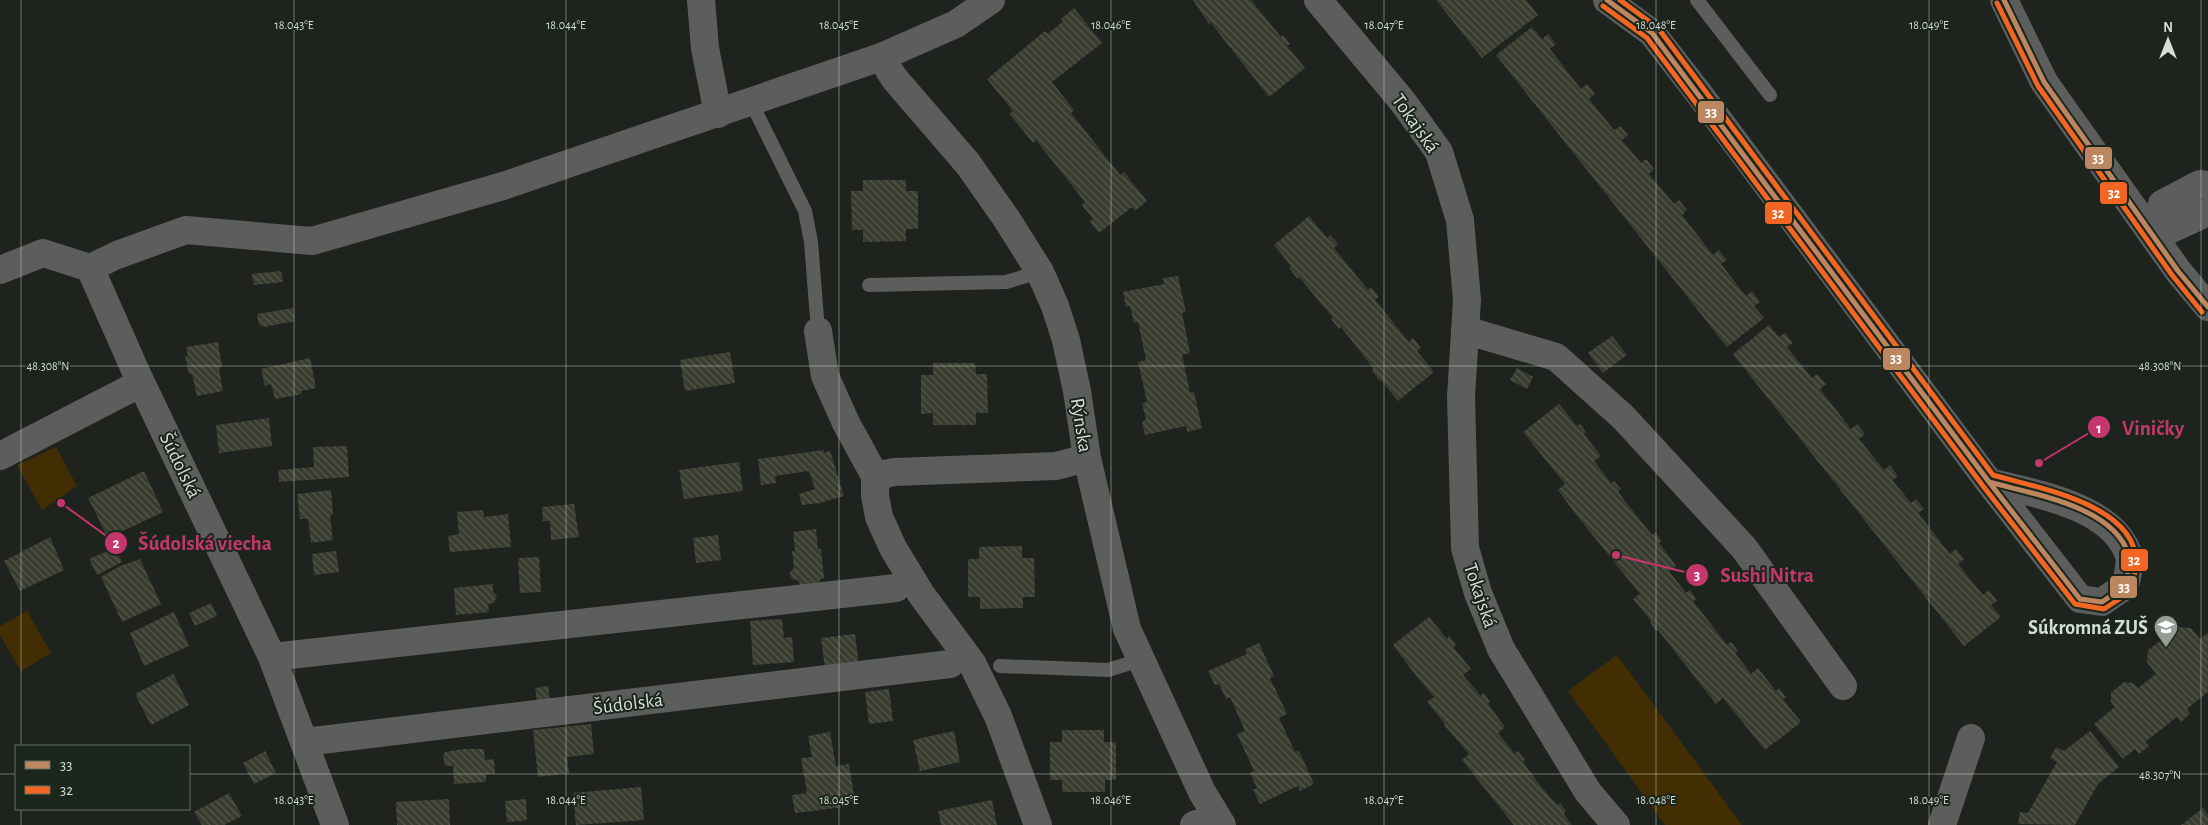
<svg xmlns="http://www.w3.org/2000/svg" width="2208" height="825" font-family="'Alegreya Sans',sans-serif">
  <style>
    .park { fill: #432e04 }
    .building { fill: url(#building-back-hatch) }
    .lines { fill: none; stroke-linecap: round; stroke-linejoin: round }
    .service { stroke: #5b5e5d; stroke-width: 14 }
    .minor { stroke: #5b5e5d; stroke-width: 28 }
    .tertiary { stroke: #5b5e5d; stroke-width: 28 }
    .bus-1-casing { stroke: #1b261c; stroke-width: 9 }
    .bus-2-casing { stroke: #1b261c; stroke-width: 9 }
    .bus-1 { stroke: #bb8660; stroke-width: 5 }
    .bus-2 { stroke: #f26522; stroke-width: 5 }
    .ticks { fill: none; stroke: #d6ddd6; stroke-width: 1; stroke-opacity: 0.45 }
    .labels { text-anchor: middle; stroke-width: 4; stroke-linejoin: round; paint-order: stroke }
    .street-label { font-size: 20px; fill: #d6ddd6; stroke: #1b261c }
    .poi-label { font-size: 20px; font-weight: bold; fill: #d6ddd6; stroke: #1b261c; text-anchor: end }
    .ticks-label { font-size: 12px; text-anchor: middle; fill: #d6ddd6; stroke: #1b261c; stroke-width: 4; stroke-linejoin: round; paint-order: stroke }
    .leader { fill: none; stroke: #c5366d; stroke-width: 2 }
    .callout-dot { fill: #c5366d; stroke: #1b261c; stroke-width: 2 }
    .mark-label { font-size: 15px; text-anchor: middle; font-weight: bold; fill: #fff }
    .callout-label { font-size: 21px; text-anchor: middle; font-weight: bold; fill: #c5366d; stroke: #1b261c; stroke-width: 4; stroke-linejoin: round; paint-order: stroke }
    .line-badge { stroke: #1b261c; stroke-width: 2 }
    .badge-label { font-size: 14px; text-anchor: middle; font-weight: bold; fill: #fff }
  </style>
  <defs>
    <pattern id="building-back-hatch" width="6" height="6" patternUnits="userSpaceOnUse" patternTransform="scale(1.25)"><rect width="6" height="6" fill="#393c2f"/><path d="M-1 5l2 2M0 0l6 6M5-1l2 2" fill="none" stroke="#55584c"/></pattern>
  </defs>
  <rect width="100%" height="100%" fill="#1e231e"/>
  <path class="park" d="M56,447l21,39 -35,24 -25,-45z
    M27,611l24,42 -30,18 -21,-36v-9z
    M1617,655l125,170h-77l-97,-134z"/>
  <path class="building" d="M1193,0h58l30,37 2,-2 7,9 -3,2 18,22 -36,29 -58,-74 -2,1z
    M1436,0h90l12,15 -56,43z
    M1074,8l28,35 -50,39 22,28 -3,3 49,62 4,-3 23,29 -12,10 -3,-4 -33,26 -9,-11 3,-3 -11,-14 3,-3 -49,-62 -3,3 -12,-15 -12,-14 4,-3 -26,-32 58,-48 3,3 15,-13 -2,-2z
    M1532,27l10,12 6,-5 8,10 -6,5 31,40 6,-5 8,10 -6,5 25,31 6,-4 8,9 -6,5 19,23 5,-4 8,10 -5,5 25,30 5,-4 8,10 -5,5 31,40 6,-5 8,10 -6,4 25,32 6,-5 8,11 -6,4 10,12 -37,29 -231,-292z
    M863,180h43v11h12v38h-12v12l-43,1v-12h-11l-1,-39h12z
    M1309,216l18,22 3,-3 8,9 -4,4 34,42 3,-3 8,10 -4,3 34,42 4,-4 8,10 -4,3 17,21 -36,29 -17,-21 -1,1 -8,-10 1,-3 -32,-41 -2,2 -8,-10 2,-1 -33,-40h-3l-8,-10 2,-2 -17,-21z
    M281,271l2,11 -29,3 -2,-11z
    M1178,276l8,36 -4,1 8,40 -8,2 8,37h4l8,36 -15,4 -1,-6 -41,9 -3,-14 4,-1 -4,-17 5,-1 -9,-40 8,-2 -8,-38 -4,1 -4,-17 -4,1 -3,-15 41,-8 -1,-6z
    M293,308l2,13 -31,6 -5,-2 -2,-11z
    M1769,325l10,12 6,-4 8,10 -6,4 25,31 5,-4 9,10 -6,5 31,40 6,-5 8,10 -6,5 25,31 6,-5 8,11 -6,4 19,23 5,-4 8,10 -6,4 32,41 6,-5 8,10 -6,5 25,31 6,-5 8,11 -6,4 10,12 -37,29 -231,-292z
    M1612,336l15,19 -24,18 -15,-20z
    M218,342l4,25 -3,1 4,23 -26,5 -5,-22h-3l-4,-18h3l-2,-9z
    M730,352l5,31 -50,8 -5,-31z
    M310,358l6,30 -15,3 1,3 -27,5 -4,-15 -6,2 -4,-17z
    M933,363h42l1,11h11l1,39h-12v12h-43v-12l-12,1v-39h12z
    M1517,368l16,9 -6,12 -17,-9z
    M1559,404l18,22 3,-2 6,8 -2,2 17,22 -7,5 17,22 3,-2 7,8 -3,3 34,43 3,-3 7,9 -3,2 17,23 -7,5 17,22 4,-3 6,9 -3,2 34,44 4,-3 7,9 -3,2 16,21 7,-6 18,23 3,-3 7,9 -3,2 18,23 -36,28 -42,-52 -7,6 -58,-74 -2,1 -6,-9 1,-1 -18,-22 7,-5 -66,-82 -16,-22 7,-6 -42,-52z
    M269,418l3,28 -53,7 -3,-28z
    M347,446l2,31 -70,5 -1,-12 36,-3 -1,-20z
    M824,450v3l6,-2 14,45 -24,7 -18,2 -3,-11 16,-5 -6,-18 -34,5 1,7 -15,2 -3,-26z
    M739,462l4,29 -59,8 -5,-29z
    M144,471l19,41 -55,26 -20,-40z
    M331,490l2,24 -3,2 3,24 -22,3 -3,-24h-8l-3,-25z
    M574,504l5,33 -28,3 -1,-19h-7l-1,-14z
    M483,510l1,7 24,-3 3,33 -61,5 -2,-16 11,-2 -2,-22z
    M816,529l2,20h3l3,30h-4v5l-20,2 -1,-5 -8,-3 -1,-6 4,-4 -2,-17h3l-2,-19z
    M718,535l3,25 -25,3 -3,-25z
    M50,537l14,33 -44,21 -16,-30z
    M1022,546v12h12l1,39h-12v11l-43,1v-12h-12v-38h11v-12z
    M115,548l7,14 -25,13 -8,-16z
    M336,551l3,21 -25,3 -2,-21z
    M539,557l2,35 -21,1 -2,-35z
    M140,559l21,45 -39,18 -21,-45 19,-11z
    M493,584v8l4,3 -3,8 -6,1 1,8 -33,3 -2,-27z
    M211,603l6,13 -22,10 -6,-13z
    M174,612l15,34 -45,20 -14,-33z
    M1429,617l18,22 2,-3 7,9 -3,2 18,22 -8,6 18,21 3,-3 6,9 -2,2 17,23 -7,6 17,21 3,-3 7,9 -2,2 16,22 18,21 3,-2 6,8 -2,3 8,11h-58l-52,-65 7,-6 -25,-29 1,-1 -18,-22 7,-5 -17,-20 -24,-32z
    M782,619l2,19 8,-1 2,25 -41,3 -3,-44z
    M2179,627l12,1 9,11 8,-6v59l-21,17 3,5 -9,8 -4,-5 -32,25 4,4 -10,8 -4,-5 -12,10 -29,-35 21,-17 -4,-5v-9l13,-11 9,1 5,5 18,-14 -9,-12 1,-12z
    M855,634l4,30 -34,4 -4,-30z
    M1259,643l15,33 -4,2 17,36 -8,4 16,34 4,-1 15,33 -14,7 -2,-5 -38,18 -7,-14 4,-2 -7,-15 4,-2 -17,-37 8,-3 -15,-34 -4,2 -7,-15 -4,1 -7,-14 39,-17 -2,-5z
    M173,674l16,31 -38,20 -16,-31z
    M548,686l2,14 -13,2 -2,-14z
    M889,689l4,32 -24,3 -4,-32z
    M591,724l3,30 -27,3 2,16 -31,4 -5,-47z
    M1062,730h42v12h12v38h-11v12h-43v-12h-12v-38h12z
    M954,731l6,31 -40,9 -7,-31z
    M2090,731l29,36 -21,17 -23,41 -57,-1 2,-12 8,1 29,-51 -7,-4 6,-11 8,4z
    M830,732l6,34 13,-2 6,37 -12,2 1,4 -49,6 -3,-18 15,-2 -6,-35 11,-1 -4,-21z
    M463,749h21l1,11 9,-1 1,15h-9v8l-32,2 -1,-18h-8l-2,-11 2,-3z
    M265,751l11,22 -22,11 -11,-21z
    M641,787l3,33 -68,5 -3,-32z
    M229,793l13,23 -18,9h-22l-8,-13z
    M449,799l1,26h-53l-1,-23z
    M526,799l1,21 -20,2 -2,-21z
    M992,800l5,25h-56l-3,-14z
    M2203,808l5,7v10h-27z"/>
  <g class="lines">
    <path class="service" d="M1697,0l73,95
      M751,102l54,109 6,31 7,89
      M869,285l137,-3 34,-10
      M1000,666l108,4 32,-10"/>
    <path class="minor" d="M701,0l4,48 13,66
      M1318,0l85,102 36,50 21,68 7,80 -6,97 4,151 13,45 23,56 87,143 28,33
      M1607,0l45,33 48,62 289,387 91,117 22,3 23,-16c2,-8 6,-22 4,-30 -15,-50 -96,-63 -140,-74
      M881,57l13,21 74,86 38,54 34,54 15,34 11,34 11,51 10,67 40,171 75,163 20,33
      M2154,237l8,-33 38,-20 8,1
      M2154,237l54,-25
      M90,268l27,-13 69,-25 126,11 191,-55 378,-129 75,-33 35,-24
      M90,268l46,104 136,285 63,168
      M0,270l43,-17 47,15
      M1465,330l91,27 67,60 121,131 99,138
      M818,331l7,45 21,47 29,53v19l4,22 14,31 28,46 51,69 26,53 40,109
      M0,456l141,-73
      M875,476l19,-4 162,-6 31,-8
      M272,657l624,-69
      M305,742l645,-78
      M1194,825l23,-8
      M1942,825l29,-87"/>
    <path class="tertiary" d="M2004,0l40,82 134,189 30,36"/>
    <defs>
      <path id="bus-1" d="M1607,0l45,33 337,449
        M2004,0l40,82 134,189 30,36
        M1989,482c43,12 126,24 140,74 3,8 -3,22 -4,30l-23,16 -22,-3z"/>
      <path id="bus-2" d="M1997,3l41,83 134,189 30,37
        M1603,6l44,32 336,448 92,118 29,5 26,-17c4,-6 4,-15 5,-22 11,-64 -98,-82 -142,-95l-335,-447 -38,-28"/>
    </defs>
    <use href="#bus-1" class="bus-1-casing"/>
    <use href="#bus-2" class="bus-2-casing"/>
    <use href="#bus-1" class="bus-1"/>
    <use href="#bus-2" class="bus-2"/>
  </g>
  <path class="ticks" d="M21,0v746M294,0v825M566,0v825M839,0v825M1111,0v825M1384,0v825M1656,0v825M1929,0v825M2201,0v825M0,366h2208M0,774h16M189,774h2019M21,809v16"/>
  <defs>
    <symbol id="school-pin" viewBox="-11 -11 22 30"><path d="M0 17L-7.5 6A9.5 9.5 0 1 1 7.5 6Z" fill="#969c96" stroke="#1b261c"/><path d="M0-5L7-2L0 1L-7-2ZM-4 1L0 2.5L4 1V4Q0 6-4 4Z" fill="#fff"/></symbol>
  </defs>
  <g fill-rule="evenodd">
    <use href="#school-pin" x="2152" y="613" width="28" height="38"/>
  </g>
  <g class="labels">
    <g class="street-label">
      <text transform="translate(1416 123) rotate(55)" y="7">Tokajská</text>
      <text transform="translate(1082 425) rotate(81)" y="7">Rýnska</text>
      <text transform="translate(181 465) rotate(64)" y="7">Šúdolská</text>
      <text transform="translate(1481 595) rotate(71)" y="7">Tokajská</text>
      <text transform="translate(628 703) rotate(-7)" y="7">Šúdolská</text>
    </g>
    <g class="poi-label">
      <text x="2148" y="634">Súkromná ZUŠ</text>
    </g>
  </g>
  <g class="ticks-label">
    <text x="294" y="29">18.043°E</text>
    <text x="566" y="29">18.044°E</text>
    <text x="839" y="29">18.045°E</text>
    <text x="1111" y="29">18.046°E</text>
    <text x="1384" y="29">18.047°E</text>
    <text x="1656" y="29">18.048°E</text>
    <text x="1929" y="29">18.049°E</text>
    <text x="48" y="370">48.308°N</text>
    <text x="2160" y="370">48.308°N</text>
    <text x="2160" y="779">48.307°N</text>
    <text x="294" y="804">18.043°E</text>
    <text x="566" y="804">18.044°E</text>
    <text x="839" y="804">18.045°E</text>
    <text x="1111" y="804">18.046°E</text>
    <text x="1384" y="804">18.047°E</text>
    <text x="1656" y="804">18.048°E</text>
    <text x="1929" y="804">18.049°E</text>
  </g>
  <path class="leader" d="M2039 463L2099 427M61 503L116 543M1616 555L1697 575"/>
  <g class="callout-dot">
    <circle cx="2039" cy="463" r="5"/>
    <circle cx="61" cy="503" r="5"/>
    <circle cx="1616" cy="555" r="5"/>
    <circle cx="2099" cy="427" r="12"/>
    <circle cx="116" cy="543" r="12"/>
    <circle cx="1697" cy="575" r="12"/>
  </g>
  <g class="mark-label">
    <text x="2099" y="433">1</text>
    <text x="116" y="548">2</text>
    <text x="1697" y="580">3</text>
  </g>
  <g class="callout-label">
    <text x="2153" y="435">Viničky</text>
    <text x="205" y="550">Šúdolská viecha</text>
    <text x="1767" y="582">Sushi Nitra</text>
  </g>
  <g class="line-badge">
    <rect x="1697" y="100" width="28" height="24" rx="5" fill="#bb8660"/>
    <rect x="2084" y="146" width="29" height="24" rx="5" fill="#bb8660"/>
    <rect x="2099" y="181" width="29" height="24" rx="5" fill="#f26522"/>
    <rect x="1764" y="201" width="29" height="24" rx="5" fill="#f26522"/>
    <rect x="1882" y="347" width="29" height="24" rx="5" fill="#bb8660"/>
    <rect x="2120" y="548" width="29" height="24" rx="5" fill="#f26522"/>
    <rect x="2109" y="575" width="29" height="24" rx="5" fill="#bb8660"/>
  </g>
  <g class="badge-label">
    <text x="1711" y="117">33</text>
    <text x="2098" y="163">33</text>
    <text x="2114" y="198">32</text>
    <text x="1778" y="218">32</text>
    <text x="1896" y="363">33</text>
    <text x="2134" y="565">32</text>
    <text x="2124" y="592">33</text>
  </g>
  <rect x="15" y="745" width="175" height="65" fill="#1b261c" stroke="#666f66"/>
  <rect x="25" y="761" width="25" height="8" fill="#bb8660" stroke="#666f66"/>
  <text x="60" y="770" font-size="15" fill="#d6ddd6">33</text>
  <rect x="25" y="786" width="25" height="8" fill="#f26522" stroke="#666f66"/>
  <text x="60" y="795" font-size="15" fill="#d6ddd6">32</text>
  <g transform="translate(2168 40)" stroke="#1b261c" stroke-width="4" paint-order="stroke">
  <path d="M0-4L9 19L0 12L-9 19Z" fill="#d6ddd6"/>
  <text y="-8" font-size="14" font-weight="bold" text-anchor="middle" fill="#d6ddd6">N</text>
  </g>
</svg>
